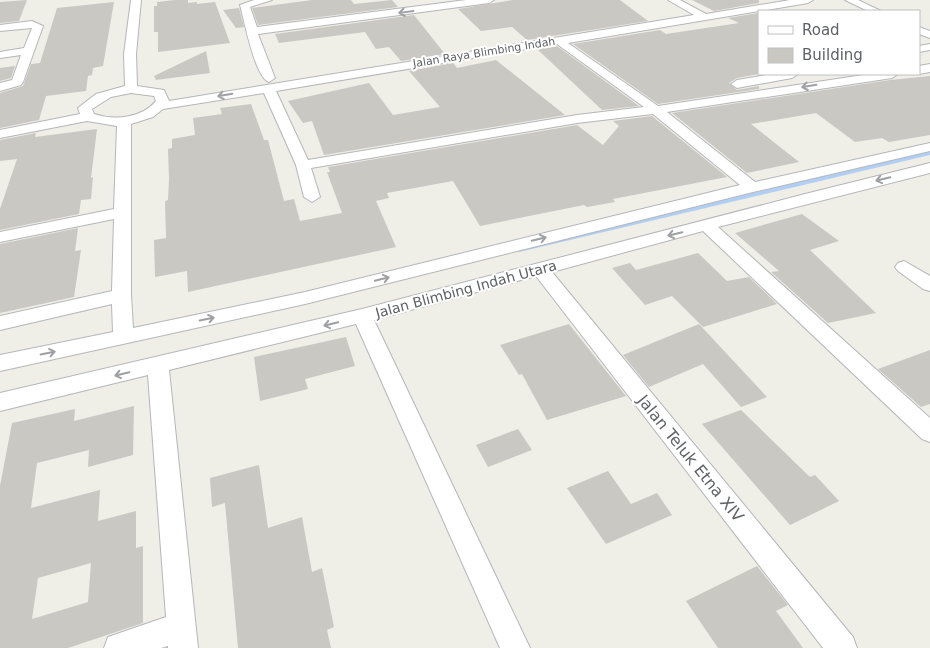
<svg xmlns="http://www.w3.org/2000/svg" width="930" height="648" font-family="'DejaVu Sans',sans-serif">
  <style>
    .lines { fill: none; stroke-linecap: round; stroke-linejoin: round }
    .stream { fill: #b1cff5; fill-rule: evenodd }
    .building { fill: #cac8c3; fill-rule: evenodd }
    .street-casing { stroke: #b4b6ba; stroke-width: 2 }
    .street { fill: #fff; fill-rule: evenodd }
    .oneway { stroke: #9ea0a3 }
    .labels { text-anchor: middle; stroke-width: 4; stroke-linejoin: round; paint-order: stroke }
    .far-street-label { font-size: 11px; fill: #5e6165; stroke: #fff }
    .street-label { font-size: 14px; fill: #5e6165; stroke: #fff }
    .near-street-label { font-size: 16px; fill: #5e6165; stroke: #fff }
  </style>
  <rect width="100%" height="100%" fill="#efeee7"/>
  <g class="lines">
    <path class="stream" d="M930,151v4l-411,97 -3,-2 3,-2z"/>
  </g>
  <path class="building" d="M27,0l-8,21 -19,2v-21z
    M175,0h13v3l9,-1v2l18,-2 15,41 -72,9v-20h-4v-26h3v-4z
    M312,0h39l3,4 38,-4 6,7 -140,18 -6,-17z
    M513,0h107l28,21 -121,19 -15,-13 -31,4 -23,-22z
    M692,0h67v3l-45,8z
    M114,2l-11,64 -10,2 -1,7 -4,1 -2,15 -40,5 -7,24 -39,8v-35l23,-7 8,-22 9,-1 17,-55z
    M239,8l5,19 -8,1 -13,-18z
    M759,13v61l-22,4 -8,5 8,7 22,-4v3l-101,15 -85,-60 87,-14 6,4 73,-11 -11,-5z
    M414,15l31,39 -44,7 -12,-14 -13,2 -11,-17 -86,11 -4,-9z
    M557,46l82,60 -37,4 -65,-61z
    M206,51l4,22 -54,7 -2,-4z
    M496,60l69,55 -241,40 -12,-34 -9,2 -15,-22 81,-18 24,32 47,-8 -31,-36 44,-8 4,5z
    M15,66l-4,12 -11,3v-13z
    M930,76v59l-41,7 -7,-4 -27,4 -39,-29 -65,11 48,38 -52,11 -75,-60 218,-33z
    M251,104l13,36h4l16,61 10,-2 6,22 42,-8 -15,-41h3l-2,-5 249,-42 26,20 16,-19 -6,-5 39,-5 75,61 -114,22 2,3 -28,5 -3,-2 -104,21 -27,-45 -66,12 2,5 -13,3 20,46 -208,45 -1,-21 -32,6 -1,-37 12,-2 -1,-37 3,-1 1,-21 -1,-30 4,-1v-9l23,-4 -2,-17 29,-4 -2,-6z
    M97,129l-6,49 2,-1 -2,22 -10,1 -2,14 -79,16v-21l17,-50 -17,2v-21l36,-7 -1,4z
    M802,214l37,27 -29,9 66,63 -48,10 -57,-51 8,-1 -44,-38z
    M78,228l-3,23 6,-1 -7,47 -74,16v-69z
    M698,253l29,28 22,-4 28,27 -74,23 -31,-31 -27,9 -33,-37 18,-5 6,7z
    M569,324l57,72 -79,24 -25,-46 -3,1 -19,-30z
    M699,324l68,73 -26,10 -38,-43 -54,23 -26,-32z
    M346,337l9,29 -50,13 3,10 -48,12 -6,-44z
    M930,350v54l-9,3 -43,-38z
    M134,406l-1,49 -45,12 1,-17 -52,13 -6,45 69,-18 -2,31 38,-10v37l7,-2v77l-75,25h-68v-162l12,-63 63,-14 -1,12zM91,563l-3,39 -56,17 6,-41z
    M741,410l69,67 5,-2 24,26 -49,24 -88,-101z
    M518,429l14,21 -44,17 -12,-22z
    M259,465l9,63 34,-11 10,55 10,-4 12,59 -7,3 4,18h-93l-13,-145 -13,4 -2,-29z
    M608,471l23,33 26,-11 15,22 -66,29 -39,-56z
    M757,566l31,39 -12,6 27,37h-85l-32,-47z"/>
  <g class="lines">
    <defs>
      <path id="street" d="M131,0h10l-5,54 1,32 27,4 5,11 525,-86 -26,-15h12l26,14 84,-14h23l-5,3 -240,40 90,63 212,-32h28l-6,4 -225,34 88,70 175,-39v8l-177,41 -448,112 -305,67v-16l113,-23 -1,-28 -112,26v-14l112,-25 2,-72 -114,23v-10l114,-23 3,-83 -30,-5 -87,17v-8l80,-16 -2,-6 18,-14 29,-8 -1,-32zM557,44l87,63 -67,8 -269,45 -32,-69zM131,93l23,3 2,5c-14,17 -41,20 -62,13l-2,-5 19,-12zM264,93l32,72 8,32 8,5 8,-5 -9,-29 266,-45 76,-9 87,71 -435,107 -172,36 -2,-33v-171l22,-7 10,-8z
        M254,0h18l-22,7 7,20 209,-27h28l-5,3 -231,31 17,44 -6,4c-14,-4 -25,-63 -29,-77z
        M845,0h13l23,11h-13z
        M32,21l11,5 -20,56 -2,3 -21,6v-8l12,-3 9,-25 -21,3v-6l24,-4 8,-20 -32,3v-6z
        M919,27l11,4v7l-11,-4z
        M930,44v6l-11,2v-6z
        M930,64v8l-11,2v-8z
        M773,74h25l-6,4 -55,10 -6,-4 6,-4z
        M930,163v10l-212,54 212,191v24l-8,-3 -219,-208 -151,41 301,365 4,11h-34l-287,-372 -162,44 156,328h-30l-144,-324 -187,46 29,278h-30v-2l-7,2h-57l4,-11 58,-20 -18,-242 -148,36v-18l362,-84 443,-115z
        M904,261l26,15v15l-7,-2 -25,-18 -3,-4 3,-4z"/>
    </defs>
    <use href="#street" class="street-casing"/>
    <use href="#street" class="street"/>
  </g>
  <defs><path id="oneway-shaft" d="M-6 0H5M1.5-3L5.5 0L1.5 3" fill="none" stroke-width="1.6" stroke-linecap="round" stroke-linejoin="round" transform="scale(1.25)"/></defs>
  <g class="oneway">
    <use href="#oneway-shaft" transform="translate(406 12) rotate(172)"/>
    <use href="#oneway-shaft" transform="translate(809 86) rotate(171)"/>
    <use href="#oneway-shaft" transform="translate(225 95) rotate(170)"/>
    <use href="#oneway-shaft" transform="translate(883 179) rotate(166)"/>
    <use href="#oneway-shaft" transform="translate(675 234) rotate(166)"/>
    <use href="#oneway-shaft" transform="translate(539 239) rotate(-14)"/>
    <use href="#oneway-shaft" transform="translate(382 279) rotate(-14)"/>
    <use href="#oneway-shaft" transform="translate(207 319) rotate(-12)"/>
    <use href="#oneway-shaft" transform="translate(331 324) rotate(166)"/>
    <use href="#oneway-shaft" transform="translate(48 353) rotate(-12)"/>
    <use href="#oneway-shaft" transform="translate(122 374) rotate(167)"/>
  </g>
  <g class="labels">
    <g class="far-street-label">
      <text transform="translate(484 52) rotate(-9)" y="4">Jalan Raya Blimbing Indah</text>
    </g>
    <g class="street-label">
      <text transform="translate(466 289) rotate(-15)" y="5">Jalan Blimbing Indah Utara</text>
    </g>
    <g class="near-street-label">
      <text transform="translate(691 458) rotate(51)" y="6">Jalan Teluk Etna XIV</text>
    </g>
  </g>
  <rect x="758" y="10" width="162" height="65" fill="#ffffff" stroke="#bfc0c1"/>
  <rect x="768" y="26" width="25" height="8" fill="#ffffff" stroke="#bfc0c1"/>
  <text x="802" y="35" font-size="15" fill="#5e6165">Road</text>
  <rect x="768" y="48" width="25" height="15" fill="#cac8c3" stroke="#bfc0c1"/>
  <text x="802" y="60" font-size="15" fill="#5e6165">Building</text>
</svg>
